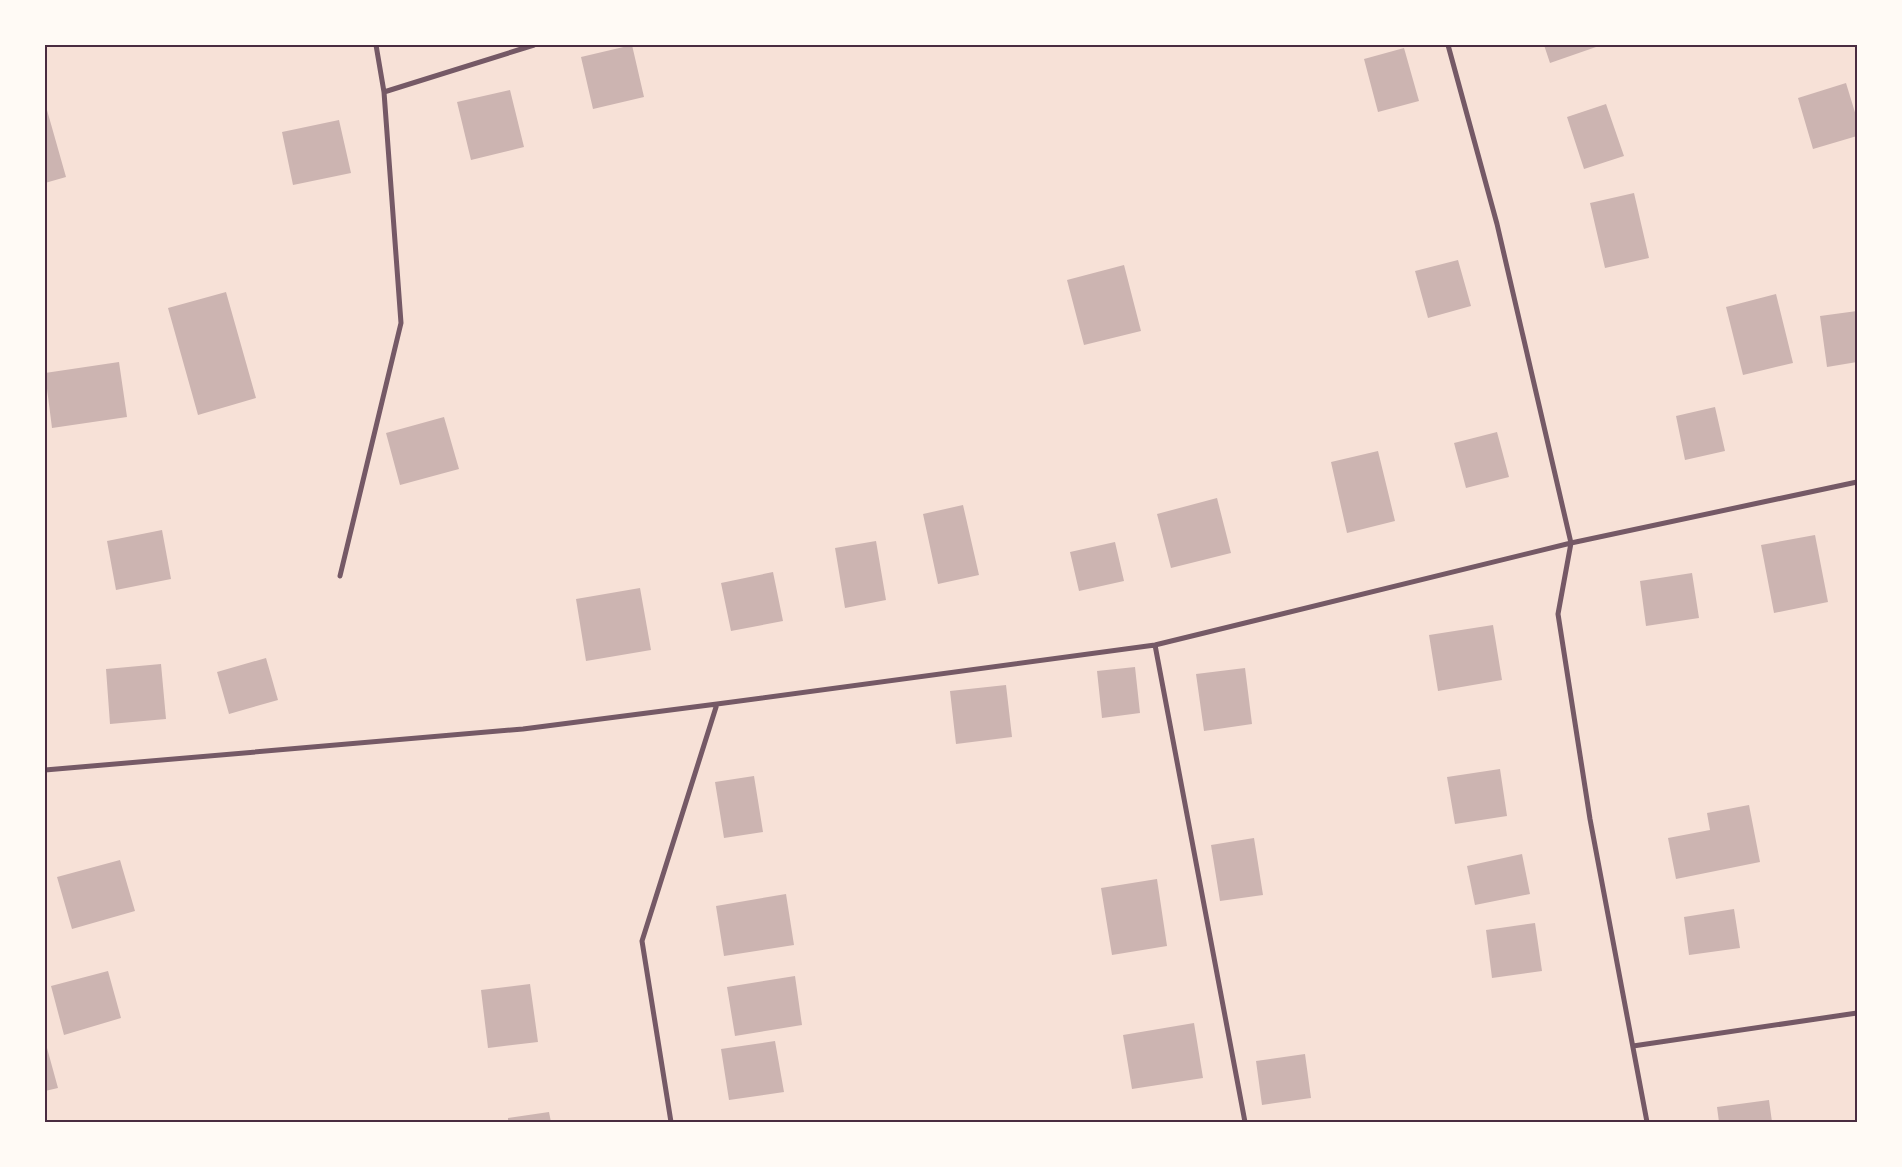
<svg xmlns="http://www.w3.org/2000/svg" width="1902" height="1167" font-family="Lato,sans-serif">
  <style>
    .building { fill: #ccb4b1 }
    .lines { fill: none; stroke-linecap: round; stroke-linejoin: round }
    .minor { stroke: #755966; stroke-width: 5 }
    .neatline { fill: none; stroke: #4a2c40; stroke-width: 2 }
  </style>
  <rect width="100%" height="100%" fill="#f7e1d7"/>
  <path class="building" d="M632,45l12,52 -51,12 -12,-52z
    M1544,45h51l1,2 -46,16z
    M1404,48l15,53 -41,11 -14,-53z
    M1846,83l11,36v17l-44,13 -15,-51z
    M510,90l14,57 -53,13 -14,-58z
    M45,103l21,74 -21,6z
    M1606,104l18,52 -40,13 -17,-52z
    M339,120l12,53 -58,12 -11,-53z
    M1634,193l15,65 -44,10 -15,-65z
    M1458,260l13,46 -43,12 -13,-47z
    M1124,265l17,66 -57,14 -17,-65z
    M226,292l30,106 -58,17 -30,-107z
    M1776,294l17,69 -50,12 -17,-68z
    M1857,311v51l-30,5 -7,-51z
    M119,362l8,55 -75,11 -7,-55z
    M1715,407l10,44 -40,9 -9,-44z
    M444,417l15,52 -59,16 -14,-52z
    M1497,432l12,45 -43,11 -12,-45z
    M1378,451l17,70 -48,12 -16,-71z
    M1217,498l14,55 -60,15 -14,-54z
    M963,505l16,70 -41,9 -15,-70z
    M162,530l9,49 -55,11 -9,-49z
    M1815,535l13,67 -54,11 -13,-68z
    M876,541l10,59 -41,8 -10,-60z
    M1115,542l9,39 -45,10 -9,-39z
    M773,572l10,49 -52,10 -10,-48z
    M1692,573l7,45 -53,8 -6,-45z
    M640,588l11,62 -65,11 -10,-62z
    M1493,625l9,55 -64,11 -9,-56z
    M266,658l12,42 -49,14 -12,-42z
    M161,664l5,55 -56,5 -4,-55z
    M1135,667l5,46 -38,5 -5,-47z
    M1245,668l7,56 -48,7 -8,-57z
    M1006,685l6,52 -56,7 -6,-53z
    M1500,769l7,47 -52,8 -8,-47z
    M754,776l9,56 -39,6 -9,-56z
    M1749,805l11,57 -84,17 -8,-41 42,-8 -3,-17z
    M1254,838l9,57 -43,6 -9,-56z
    M1522,854l8,40 -55,11 -8,-39z
    M120,860l15,51 -63,18 -15,-52z
    M1157,879l10,67 -55,9 -11,-67z
    M786,894l8,51 -70,11 -8,-50z
    M1734,909l6,39 -51,7 -5,-38z
    M1535,923l7,48 -50,7 -6,-48z
    M108,971l13,47 -57,17 -13,-49z
    M795,976l7,49 -67,11 -8,-49z
    M530,984l8,58 -50,6 -7,-58z
    M1194,1023l9,55 -71,11 -9,-54z
    M775,1041l9,51 -55,8 -8,-51z
    M45,1048h2l11,40 -13,3z
    M1305,1054l6,44 -49,7 -6,-44z
    M1769,1100l3,22h-53l-2,-15z
    M549,1112l2,10h-43v-4z"/>
  <g class="lines">
    <path class="minor" d="M1448,45l49,179 74,319 -13,71 32,205 57,303
      M384,92l150,-47
      M340,576l61,-253 -17,-231 -8,-47
      M1155,645l90,477
      M45,770l478,-41 194,-25 438,-59 416,-102 286,-61
      M1633,1046l224,-33
      M671,1122l-29,-181 75,-237"/>
  </g>
  <rect width="1902" height="1167" fill="none" stroke="#fffaf5" stroke-width="92"/>
  <rect x="46" y="46" width="1810" height="1075" class="neatline"/>
</svg>
